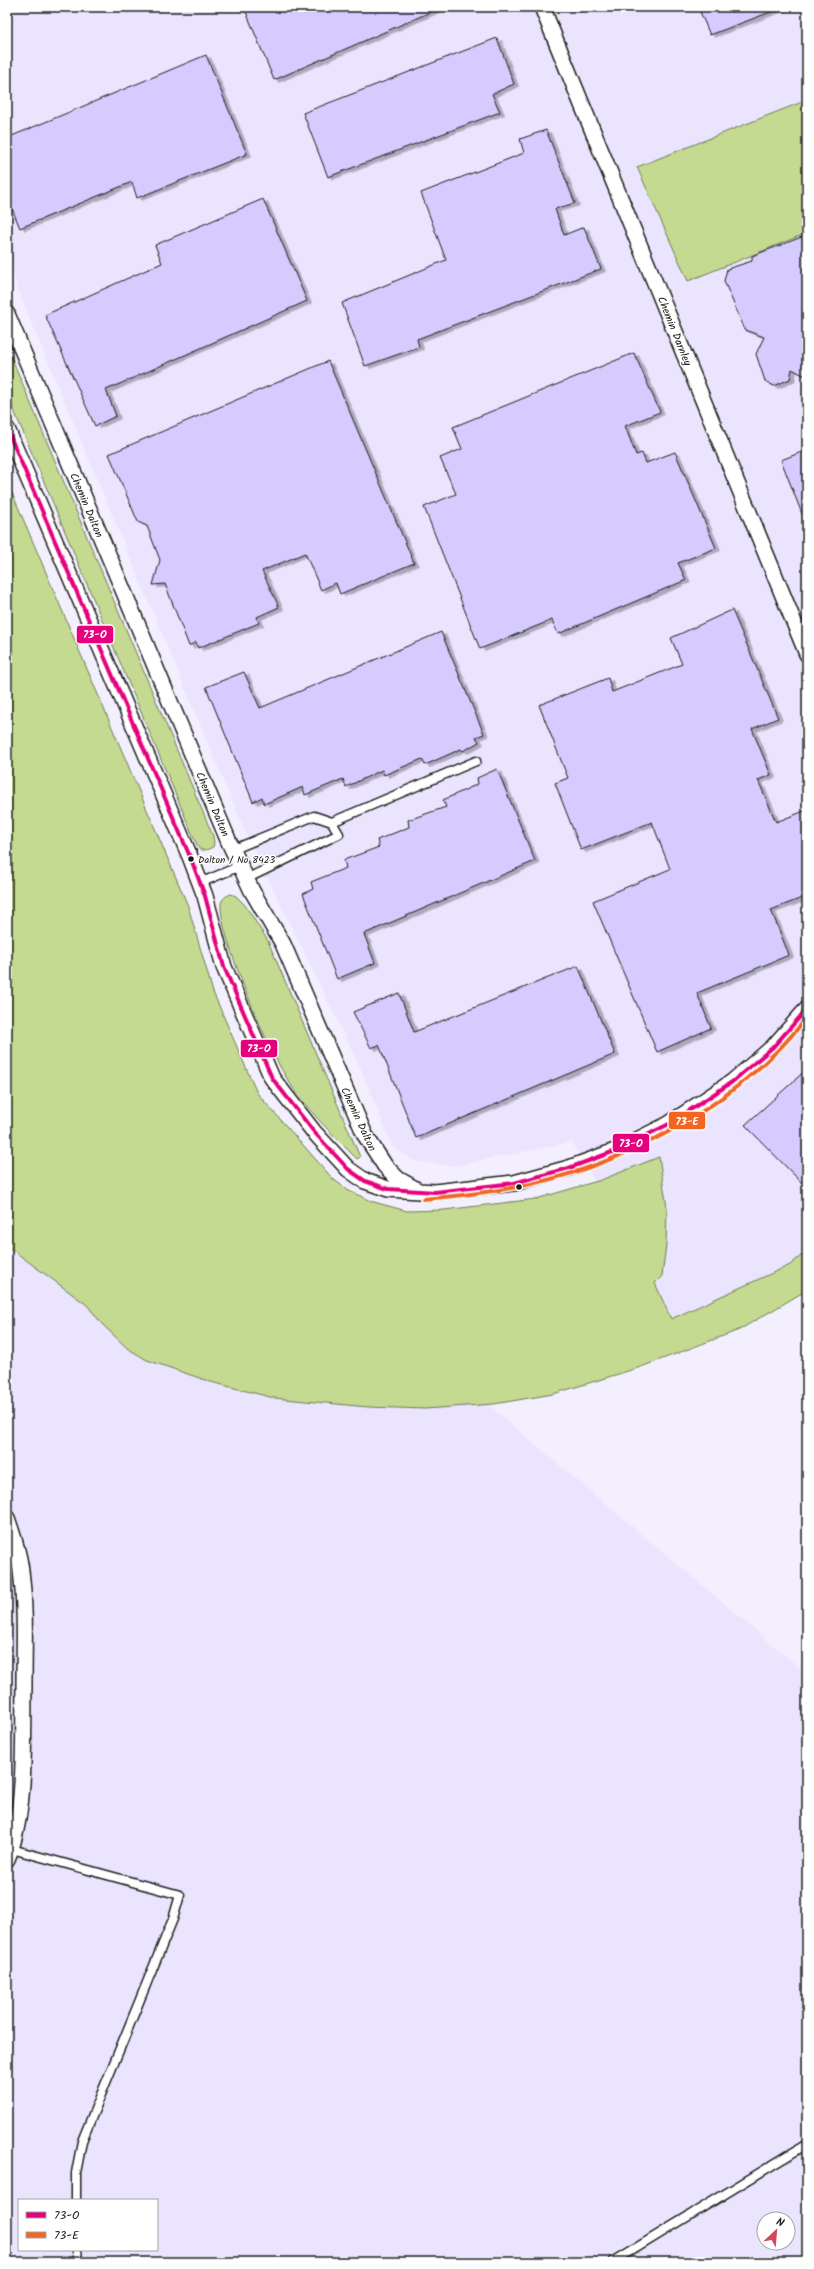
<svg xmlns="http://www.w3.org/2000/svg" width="814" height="2269" font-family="Kalam,sans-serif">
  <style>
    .built { fill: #eae4ff; fill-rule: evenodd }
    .green { fill: #c3da90; stroke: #707b56 }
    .building { fill: #d6cbfe; stroke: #1c1c1c; filter: url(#shadow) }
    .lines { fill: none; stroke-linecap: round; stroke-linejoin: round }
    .service-casing { stroke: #1c1c1c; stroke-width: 11 }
    .minor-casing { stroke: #1c1c1c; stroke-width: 18 }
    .service { stroke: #fff; stroke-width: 8 }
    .minor { stroke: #fff; stroke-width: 15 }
    .bus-1-casing { stroke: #fff; stroke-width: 7 }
    .bus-2-casing { stroke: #fff; stroke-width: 7 }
    .bus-1 { stroke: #e5007d; stroke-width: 4 }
    .bus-2 { stroke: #f26522; stroke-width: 4 }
    .bus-dot { fill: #1c1c1c; stroke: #fff; stroke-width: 1.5 }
    .labels { text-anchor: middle; stroke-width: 3; stroke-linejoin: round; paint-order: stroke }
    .bus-label { font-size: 10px; fill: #1c1c1c; stroke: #fff; text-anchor: start }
    .street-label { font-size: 11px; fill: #1c1c1c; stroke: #fff }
    .line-badge { stroke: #fff; stroke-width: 1.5 }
    .badge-label { font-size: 11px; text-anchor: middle; font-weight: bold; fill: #fff }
  </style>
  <defs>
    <filter id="shadow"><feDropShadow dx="4.5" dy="2.5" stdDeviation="0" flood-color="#0004"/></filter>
  </defs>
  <rect width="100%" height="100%" fill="#f3efff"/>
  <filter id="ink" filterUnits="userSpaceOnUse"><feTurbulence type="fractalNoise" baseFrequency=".025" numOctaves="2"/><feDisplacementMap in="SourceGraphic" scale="8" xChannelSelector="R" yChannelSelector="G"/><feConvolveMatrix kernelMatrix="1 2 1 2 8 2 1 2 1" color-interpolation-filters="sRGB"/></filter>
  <g filter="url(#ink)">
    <path class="built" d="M7,7h800v1273l-123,60 -112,-198 -119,24 -39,-5 -22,-15 -31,-77 -118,-242 -221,-527 -15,-45z
      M7,1193l454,189 346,292v588h-800zM19,2200h138v50h-138zM764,2219h24v24h-24z"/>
    <path class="green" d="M807,100v133l-119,48 -51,-114z
      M7,347l206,489 1,7 -1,4 -7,3h-6l-3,-5 -190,-451z
      M7,481l181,425 25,86 44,101 76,86 16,12 25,11 33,9 37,-1 92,-11 65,-19 58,-23 8,51 -1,37 -4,31 -7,7 16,36 119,-54 17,-14v39l-68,40 -98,37 -88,27 -59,10 -69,5 -57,-2 -94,-9 -63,-16 -64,-22 -20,-12 -25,-24 -15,-19 -80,-59z
      M231,894l5,2 9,9 23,36 92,216 -3,2c-25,-25 -53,-52 -71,-82 -18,-29 -67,-141 -65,-173 1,-6 5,-8 10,-10z"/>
    <path class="building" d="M244,7h198l-168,73z
      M698,7h83v1l-71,27z
      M497,38l17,46 -22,10 8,18 -172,65 -25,-64z
      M206,55l41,99 -110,44 -5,-16 -112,46 -13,-31v-59z
      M546,130l29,73 -20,6 9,26 20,-8 17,42 -184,70 2,8 -54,19 -23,-63 104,-43 -25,-67 103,-40 -4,-14z
      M263,199l44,102 -201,89 10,26 -21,10 -50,-111 117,-52 -7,-18z
      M807,235v142l-15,-8 -2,10 -16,7 -9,-5 -9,-27 8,-17 -19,-7 -21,-49 3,-12 25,-8v-5z
      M634,353l26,59 -35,14 11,29 6,-2 4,10 29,-11 41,96 -38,15 8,17 -128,54 -6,-14 -72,29 -56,-142 32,-13 -16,-36 22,-9 -9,-22z
      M328,361l86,202 -74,31 -4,-11 -15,7 -16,-37 -43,18 17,36 -22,10 2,6 -61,25 -2,-6 -7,4 -24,-62 -12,1 7,-25 -13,-34 -9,-4 -29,-68z
      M807,450v74h-1l-25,-64z
      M732,610l46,108 -26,11 19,46 -13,5 18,42 31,-12v86l-36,14 18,45 -92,38 14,35 -54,24 -64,-151 77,-32 -18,-47 -71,28 -26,-67 13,-5 -29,-73 69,-27 4,14 70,-28 -11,-26z
      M441,632l43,102 -8,3 3,5 -16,9 -2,-2 -36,16 -3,-6 -38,16 -2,-5 -36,17 -3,-8 -38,16 -2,-8 -39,17 -2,-7 -9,5 -47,-115 38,-15 16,36z
      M497,769l38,92 -171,73 11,29 -38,16 -34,-85 10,-5 -2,-7 35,-14 -2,-8 35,-13 -2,-7 32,-13 -1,-7 38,-13 -3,-7 35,-16 -1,-6z
      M578,966l37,88 -199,84 -37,-93 -8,3 -18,-36 46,-19 15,39z
      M807,1069v119l-62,-63z"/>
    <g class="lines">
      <defs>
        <path id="service" d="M332,822l144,-61
          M232,850l82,-34 18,6 7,12 -93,45
          M200,883l40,-17
          M8,1848l172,47 -7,24 -91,222 -6,32v27
          M77,2250l1,12
          M613,2262l194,-118"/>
        <path id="minor" d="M542,7l265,647
          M7,314l222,528 23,49 31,53 82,191 20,31 13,13 19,11
          M7,429l184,430 14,37 19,71 48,111 42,54 34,37 17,12 23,8 47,3 79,-9 55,-15 46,-17 54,-27 63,-42 41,-35 34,-38
          M7,1518c6,17 12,35 14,53 5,38 3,76 3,115 -1,50 3,127 -17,173"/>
      </defs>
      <use href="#service" class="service-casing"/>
      <use href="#minor" class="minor-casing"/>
      <use href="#service" class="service"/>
      <use href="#minor" class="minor"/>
      <defs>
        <path id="bus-1" d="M7,429l184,430 14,37 19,71 48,111 42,54 34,37 17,12 23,8 47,3 79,-9 55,-15 46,-17 54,-27 63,-42 41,-35 34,-38"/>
        <path id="bus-2" d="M423,1199c36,-3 72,-7 108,-15 89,-20 178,-66 243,-130 12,-11 22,-24 33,-36"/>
      </defs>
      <use href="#bus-1" class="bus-1-casing"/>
      <use href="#bus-2" class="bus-2-casing"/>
      <use href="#bus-1" class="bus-1"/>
      <use href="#bus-2" class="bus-2"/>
    </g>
  </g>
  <g class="bus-dot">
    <circle cx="191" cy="859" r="3.5"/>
    <circle cx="519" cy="1187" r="3.5"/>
  </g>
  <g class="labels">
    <g class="bus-label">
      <text x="198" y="863">Dalton / No 8423</text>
    </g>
    <g class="street-label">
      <text transform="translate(675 331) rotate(68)" y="4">Chemin Darnley</text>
      <text transform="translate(87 505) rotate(67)" y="4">Chemin Dalton</text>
      <text transform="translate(213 804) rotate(67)" y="4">Chemin Dalton</text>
      <text transform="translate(359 1119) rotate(65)" y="4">Chemin Dalton</text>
    </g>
  </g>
  <g class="line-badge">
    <rect x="76" y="625" width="38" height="19" rx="4" fill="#e5007d"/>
    <rect x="240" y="1039" width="38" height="19" rx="4" fill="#e5007d"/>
    <rect x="668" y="1111" width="38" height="19" rx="4" fill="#f26522"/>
    <rect x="612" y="1133" width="38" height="20" rx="4" fill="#e5007d"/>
  </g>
  <g class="badge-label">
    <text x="95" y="638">73-O</text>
    <text x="259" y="1052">73-O</text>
    <text x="687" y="1125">73-E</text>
    <text x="631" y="1147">73-O</text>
  </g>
  <rect width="814" height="2269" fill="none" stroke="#fff" stroke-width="24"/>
  <rect x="12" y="12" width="790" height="2245" fill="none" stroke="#1c1c1c" stroke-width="1.5" filter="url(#ink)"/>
  <rect x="18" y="2199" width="140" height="52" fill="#ffffff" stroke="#a4a4a4"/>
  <rect x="26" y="2212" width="20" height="6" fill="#e5007d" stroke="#a4a4a4"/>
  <text x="54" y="2219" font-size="12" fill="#1c1c1c">73-O</text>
  <rect x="26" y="2232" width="20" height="6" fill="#f26522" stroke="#a4a4a4"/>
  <text x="54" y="2239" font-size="12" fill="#1c1c1c">73-E</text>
  <g transform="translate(776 2231) rotate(26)"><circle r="19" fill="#ffffff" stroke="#a4a4a4"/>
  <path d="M0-3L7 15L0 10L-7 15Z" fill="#d1495b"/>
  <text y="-6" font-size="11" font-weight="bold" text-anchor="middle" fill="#1c1c1c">N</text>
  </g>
</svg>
